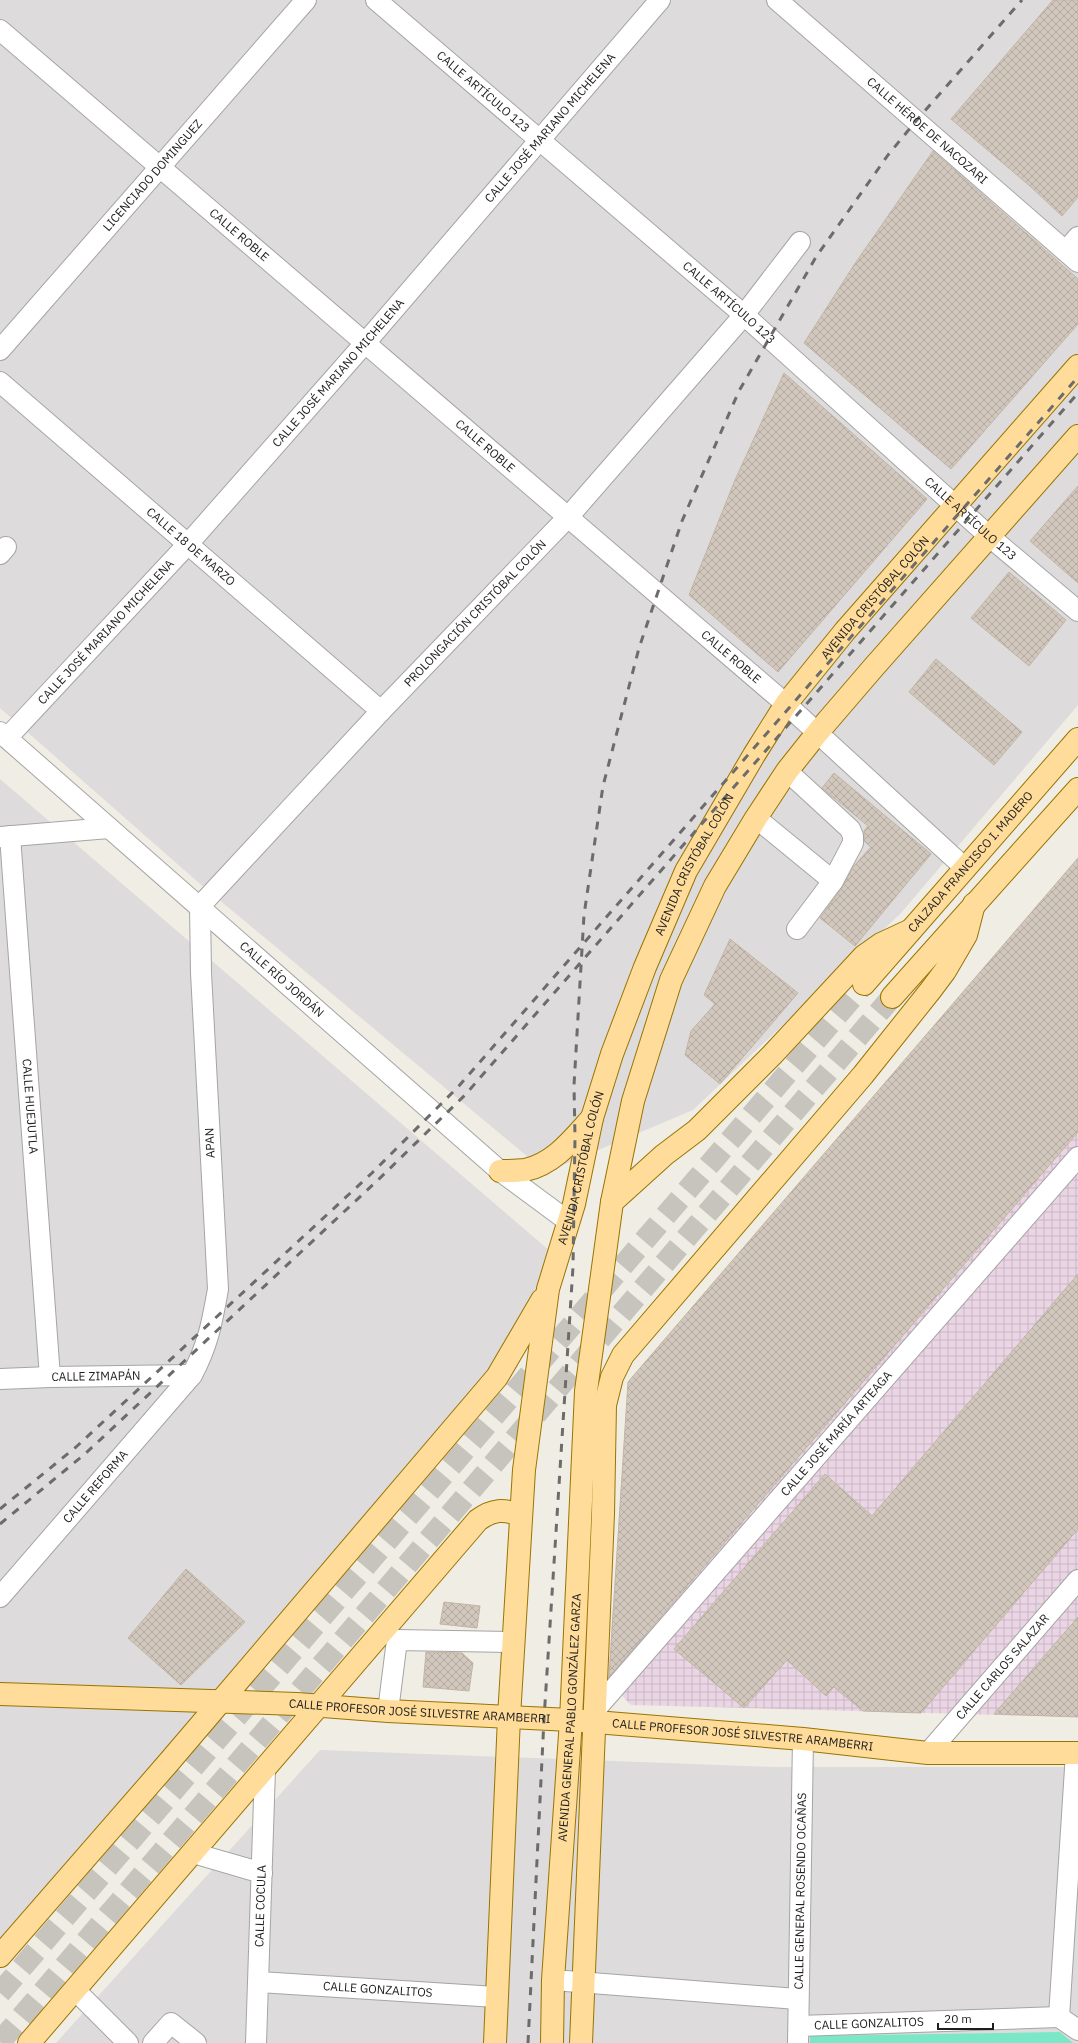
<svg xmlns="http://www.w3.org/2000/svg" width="1078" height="2043" font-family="'IBM Plex Sans',sans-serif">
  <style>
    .residential { fill: #dddbdb }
    .industrial { fill: url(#industrial-grid) }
    .pitch { fill: #7ae7c6 }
    .building { fill: url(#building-cross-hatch); stroke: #c3b5a4 }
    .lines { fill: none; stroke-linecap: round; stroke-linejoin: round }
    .major-tunnel { stroke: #c6c4bc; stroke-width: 22; stroke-dasharray: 22 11; stroke-linecap: butt }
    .minor-casing { stroke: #a5a5a5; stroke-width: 22 }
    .major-casing { stroke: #997400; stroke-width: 24 }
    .minor { stroke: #fff; stroke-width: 20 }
    .major { stroke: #ffdc9a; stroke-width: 22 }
    .rail { stroke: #6c6c6c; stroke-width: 3; stroke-dasharray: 8 8; stroke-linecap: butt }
    .labels { text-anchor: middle; stroke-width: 3; stroke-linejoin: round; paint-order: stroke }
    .street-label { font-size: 12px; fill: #1e1e1e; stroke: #fff }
  </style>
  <defs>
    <pattern id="industrial-grid" width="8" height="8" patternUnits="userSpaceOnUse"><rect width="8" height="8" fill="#ead5e4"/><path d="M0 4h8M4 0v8" fill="none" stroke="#c8b6c3"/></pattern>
    <pattern id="building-cross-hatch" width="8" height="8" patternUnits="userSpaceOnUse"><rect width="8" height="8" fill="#d1c7bc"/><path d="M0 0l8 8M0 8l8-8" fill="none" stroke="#b3aaa1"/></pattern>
  </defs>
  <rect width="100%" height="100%" fill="#f0ede4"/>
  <path class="residential" d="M0,0h1078v705l-177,208 -208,197 -147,62 -347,-289 -199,-175z
    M0,779l557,478 -56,131 -501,572z
    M320,1750l453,17h305v276h-1022z"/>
  <path class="industrial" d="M1078,859v858l-447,-12 -23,-24 20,-299z"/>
  <path class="pitch" d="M1060,2032l13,11h-263v-7z"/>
  <path class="building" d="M1053,0h25v197l-16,19 -31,-29 -80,-68z
    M933,151l145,128v45l-127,145 -147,-126 50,-78z
    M784,373l143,126 -149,173 -89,-77 46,-115z
    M1078,486v97l-48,-42z
    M1009,572l57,48 -37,46 -58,-48z
    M936,659l86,73 -28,33 -85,-73z
    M834,773l97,81 -76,92 -35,-28 22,-30 11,-21 18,-20 -7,-6v-10l4,-5 -46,-38z
    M1078,858v274l-469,545 19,-295z
    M730,939l68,54 -78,91 -35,-29 6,-24 24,-27 -11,-9z
    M1078,1274v255l-157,184 -58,-2 -29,-24 -8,9 -39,-36 -43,48 -70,-59 151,-175 47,42z
    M186,1569l59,53 -64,63 -53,-47z
    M444,1602l36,4 -3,22 -37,-4z
    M1078,1617v100l-84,-3z
    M426,1652l36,1 11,10 -4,28 -46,-4z"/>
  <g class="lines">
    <path class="major-tunnel" d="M0,1993l864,-1009
      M0,2042l892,-1045"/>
    <defs>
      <g id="minor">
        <path id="s1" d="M376,0l368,315 246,222 88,74"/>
        <path id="s2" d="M777,0l301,262"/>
        <path id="s3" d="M0,30l786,674 179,164"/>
        <path d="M1066,251l12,-14"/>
        <path id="s4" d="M0,350l306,-350"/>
        <path id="s5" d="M0,382l381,329"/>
        <path d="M0,554l6,-7"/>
        <path id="s6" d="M0,732l500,439 69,51"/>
        <path id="s7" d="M7,738l181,-194 178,-202 294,-342"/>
        <path d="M787,771l63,58 3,7v7l-20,38 -36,48"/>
        <path d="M756,818l77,63"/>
        <path id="s8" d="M10,836l40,541"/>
        <path d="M0,837l109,-9"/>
        <path id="s9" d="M0,1379l50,-2 142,-2"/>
        <path id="s10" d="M0,1597l192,-222c16,-30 20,-52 26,-86l-17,-316 -1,-67 181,-195 188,-195 175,-201 56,-73"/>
        <path id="s11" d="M595,1710l483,-553"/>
        <path d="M388,1711l9,-71 116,2"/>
        <path id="s12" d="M928,1753l150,-173"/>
        <path d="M193,1853l69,20"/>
        <path d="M553,1980l244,19"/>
        <path id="s13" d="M259,1982l237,15"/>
        <path d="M75,1990l53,53"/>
        <path d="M1059,2017l17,-264"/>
        <path d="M1059,2017l19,13"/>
        <path id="s14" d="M799,2026l260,-9"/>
        <path d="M153,2043l18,-20 25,20"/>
        <path id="s15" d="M256,2043l9,-274"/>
        <path id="s16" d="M798,2043l5,-304"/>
      </g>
      <g id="major">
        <path id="s17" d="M864,984l214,-245"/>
        <path d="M892,997l186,-208"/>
        <path d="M500,1171c8,0 17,0 25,-1 29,-6 48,-31 67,-52"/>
        <path d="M612,1202l52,-47 33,-25 75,-75 92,-99 17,-12 30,-14"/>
        <path id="s18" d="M0,1694l297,10 91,7 183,9 232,19 125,14h150"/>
        <path d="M0,1956l169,-194 328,-385 45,-77"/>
        <path d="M29,2043l449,-523c15,-11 26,-11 42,-5"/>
        <path id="s19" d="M495,2043l14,-326 15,-247 24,-181 26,-85 18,-86 20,-64 33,-87 41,-96 68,-116 32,-51 59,-73 233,-265"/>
        <path id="s20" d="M552,2043l1,-63 18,-260 15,-329 26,-189 21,-101 38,-121 44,-94 41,-68 31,-47 31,-39 55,-64 205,-232"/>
        <path d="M581,2043l22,-529 2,-109 7,-28 11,-22 240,-280 67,-84 15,-20 21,-36 8,-31"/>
      </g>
    </defs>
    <use href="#minor" class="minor-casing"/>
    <use href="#major" class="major-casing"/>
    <use href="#minor" class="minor"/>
    <use href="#major" class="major"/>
    <path class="rail" d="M0,1509l76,-62 296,-274 86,-86 620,-710
      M0,1524l86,-71 292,-273 87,-85 613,-702
      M528,2043l16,-324 29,-452 2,-130 -1,-52 10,-170 19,-129 36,-138 43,-127 57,-130 77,-134 72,-102 28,-34 106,-121"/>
  </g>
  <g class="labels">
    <g class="street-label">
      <text dy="4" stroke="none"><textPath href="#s1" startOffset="141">CALLE ARTÍCULO 123</textPath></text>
      <text dy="4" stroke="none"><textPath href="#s7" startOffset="817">CALLE JOSÉ MARIANO MICHELENA</textPath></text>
      <text dy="4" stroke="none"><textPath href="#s2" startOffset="199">CALLE HÉROE DE NACOZARI</textPath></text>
      <text dy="4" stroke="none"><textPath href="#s4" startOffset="232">LICENCIADO DOMINGUEZ</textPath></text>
      <text dy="4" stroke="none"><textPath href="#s3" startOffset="315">CALLE ROBLE</textPath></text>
      <text dy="4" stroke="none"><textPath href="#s1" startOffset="465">CALLE ARTÍCULO 123</textPath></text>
      <text dy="4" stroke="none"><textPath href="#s7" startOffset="493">CALLE JOSÉ MARIANO MICHELENA</textPath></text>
      <text dy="4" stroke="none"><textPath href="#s3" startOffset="639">CALLE ROBLE</textPath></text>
      <text dy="4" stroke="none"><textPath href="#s1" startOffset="789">CALLE ARTÍCULO 123</textPath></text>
      <text dy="4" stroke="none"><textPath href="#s5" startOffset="252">CALLE 18 DE MARZO</textPath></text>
      <text dy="4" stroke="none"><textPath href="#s19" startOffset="1531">AVENIDA CRISTÓBAL COLÓN</textPath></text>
      <text dy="4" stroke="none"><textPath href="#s10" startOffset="1169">PROLONGACIÓN CRISTÓBAL COLÓN</textPath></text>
      <text dy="4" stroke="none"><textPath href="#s7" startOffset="145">CALLE JOSÉ MARIANO MICHELENA</textPath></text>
      <text dy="4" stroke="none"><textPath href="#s3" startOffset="963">CALLE ROBLE</textPath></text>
      <text dy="4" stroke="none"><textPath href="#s17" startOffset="162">CALZADA FRANCISCO I. MADERO</textPath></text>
      <text dy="4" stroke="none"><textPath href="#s19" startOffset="1207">AVENIDA CRISTÓBAL COLÓN</textPath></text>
      <text dy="4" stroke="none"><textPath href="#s6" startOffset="375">CALLE RÍO JORDÁN</textPath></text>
      <text dy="4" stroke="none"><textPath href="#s8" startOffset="271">CALLE HUEJUTLA</textPath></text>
      <text transform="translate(210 1143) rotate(-93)" y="4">APAN</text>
      <text dy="4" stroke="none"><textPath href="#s19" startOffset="882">AVENIDA CRISTÓBAL COLÓN</textPath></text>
      <text dy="4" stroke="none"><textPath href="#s9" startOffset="96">CALLE ZIMAPÁN</textPath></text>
      <text dy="4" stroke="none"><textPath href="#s11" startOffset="367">CALLE JOSÉ MARÍA ARTEAGA</textPath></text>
      <text dy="4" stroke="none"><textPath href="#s10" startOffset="146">CALLE REFORMA</textPath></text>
      <text dy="4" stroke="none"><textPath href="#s12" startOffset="114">CALLE CARLOS SALAZAR</textPath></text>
      <text dy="4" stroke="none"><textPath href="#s18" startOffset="420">CALLE PROFESOR JOSÉ SILVESTRE ARAMBERRI</textPath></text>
      <text dy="4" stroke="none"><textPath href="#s20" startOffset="326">AVENIDA GENERAL PABLO GONZÁLEZ GARZA</textPath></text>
      <text dy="4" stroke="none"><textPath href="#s18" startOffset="744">CALLE PROFESOR JOSÉ SILVESTRE ARAMBERRI</textPath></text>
      <text dy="4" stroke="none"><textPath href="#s16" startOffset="152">CALLE GENERAL ROSENDO OCAÑAS</textPath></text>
      <text dy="4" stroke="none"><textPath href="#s15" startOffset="137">CALLE COCULA</textPath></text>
      <text dy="4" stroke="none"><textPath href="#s13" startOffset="119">CALLE GONZALITOS</textPath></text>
      <text dy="4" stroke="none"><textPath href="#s14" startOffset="70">CALLE GONZALITOS</textPath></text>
    </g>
  </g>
  <path d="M938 2023v6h55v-6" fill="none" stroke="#1e1e1e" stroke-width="2"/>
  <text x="944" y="2023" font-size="12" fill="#1e1e1e" stroke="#ffffff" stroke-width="3" paint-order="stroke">20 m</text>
</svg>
